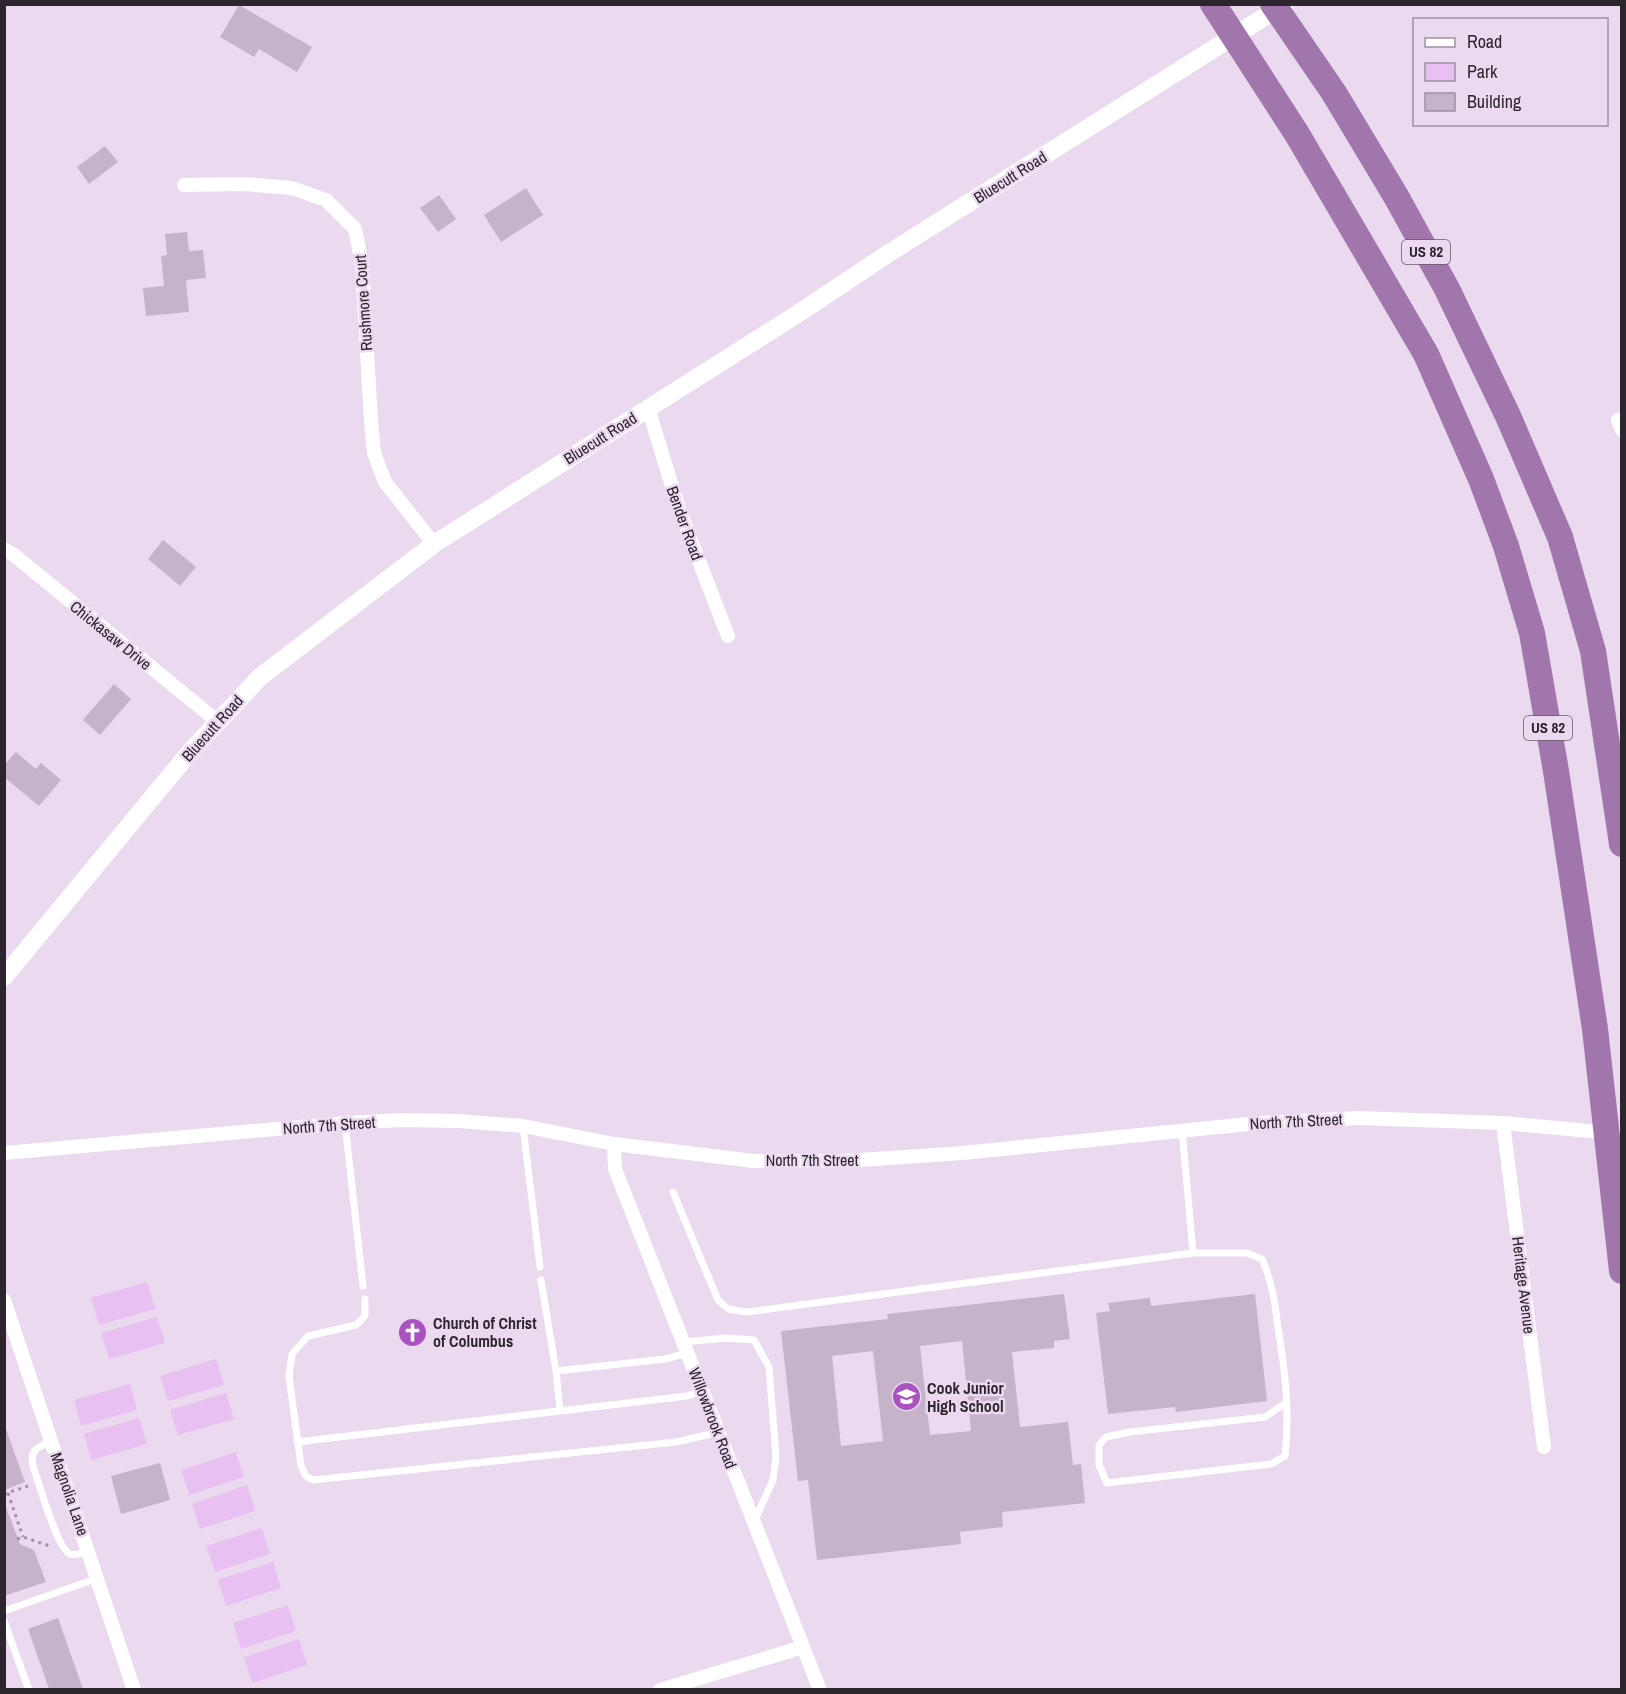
<svg xmlns="http://www.w3.org/2000/svg" width="1626" height="1694" font-family="'Archivo Narrow',sans-serif">
  <style>
    .green { fill: #e8c1f2 }
    .building { fill: #c4b3c9; fill-rule: evenodd }
    .lines { fill: none; stroke-linecap: round; stroke-linejoin: round }
    .path { stroke: #9f92a3; stroke-width: 3; stroke-dasharray: 3 4.5; stroke-linecap: butt }
    .service { stroke: #fff; stroke-width: 7 }
    .minor { stroke: #fff; stroke-width: 14 }
    .tertiary { stroke: #fff; stroke-width: 18 }
    .motorway { stroke: #a176ad; stroke-width: 26 }
    .labels { text-anchor: middle; stroke-width: 5; stroke-linejoin: round; paint-order: stroke }
    .shield { fill: #ead9ef; stroke: #655b67; stroke-width: 1.5 }
    .shield-label { font-size: 15px; font-weight: bold; fill: #2c252d }
    .street-label { font-size: 16px; fill: #2c252d; stroke: #ead9ef }
    .poi-label { font-size: 16px; font-weight: bold; fill: #2c252d; stroke: #ead9ef; text-anchor: start }
  </style>
  <rect width="100%" height="100%" fill="#ead9ef"/>
  <path class="green" d="M147,1282l8,27 -56,16 -8,-27z
    M157,1317l8,26 -56,16 -8,-26z
    M216,1359l8,26 -56,16 -8,-25z
    M130,1384l7,26 -56,16 -7,-26z
    M226,1393l8,26 -56,16 -8,-25z
    M139,1418l8,26 -56,16 -7,-26z
    M236,1452l8,25 -55,18 -8,-25z
    M247,1485l8,26 -55,18 -8,-25z
    M262,1528l8,26 -55,18 -9,-26z
    M273,1562l8,26 -55,18 -8,-26z
    M288,1605l8,26 -55,18 -8,-26z
    M299,1639l8,26 -55,18 -8,-26z"/>
  <path class="building" d="M239,5l73,42 -15,25 -38,-23 -5,8 -34,-20z
    M105,146l13,16 -29,22 -12,-17z
    M526,188l17,27 -42,27 -17,-27z
    M439,195l17,24 -18,13 -18,-24z
    M187,232l2,19 14,-1 3,28 -20,2 3,32 -43,4 -3,-28 21,-2 -3,-30 6,-1 -2,-21z
    M163,540l33,27 -16,19 -32,-27z
    M114,684l17,15 -31,36 -17,-15z
    M16,752l20,17 5,-6 20,17 -22,26 -35,-29v-12z
    M1064,1294l6,45 -16,2v7l-42,4 8,75 48,-5 5,43 8,-1 4,39 -83,9 1,15 -43,5 1,12 -144,16 -9,-80 -10,1 -17,-150 107,-12 -1,-5zM962,1341l9,90 -41,4 -10,-89zM873,1351l10,90 -42,5 -9,-90z
    M1255,1294l12,107 -91,11 -1,-5 -67,7 -12,-101 14,-2 -2,-8 42,-5 1,8z
    M4,1429h2l19,53 -21,8z
    M160,1463l10,37 -49,14 -10,-38z
    M6,1507l14,37 14,6 12,32 -42,14v-88z
    M58,1618l25,71h-34l-21,-60z"/>
  <g class="lines">
    <path class="path" d="M8,1493l15,44
      M4,1494l24,-8
      M17,1539l6,-2 27,9"/>
    <path class="service" d="M345,1123l18,163
      M523,1126l17,141
      M1182,1130l11,123
      M673,1192l45,108 10,9 19,3 446,-59h54l15,6c10,22 13,44 16,68 7,44 12,84 7,129l-14,8 -164,19 -8,-18v-20l7,-8 24,-5 135,-15 22,-15
      M541,1280l15,91
      M365,1299v17l-9,9 -48,11 -16,18 -3,22 12,90 5,10 7,4 363,-38 43,-10
      M683,1342l43,-4 28,2 15,27 7,90 -3,23 -18,40
      M560,1411l-4,-40 109,-12 23,-6
      M52,1441c-14,6 -23,9 -19,25 6,17 24,83 37,88 7,2 13,-2 19,-3
      M297,1442l390,-46 15,-5
      M4,1611l94,-33
      M4,1621l25,69"/>
    <path class="minor" d="M184,185l59,-1 49,4 34,12 29,29 7,35 9,157 3,32 11,29 49,62
      M648,408l32,104 48,124
      M1618,420l4,10
      M4,549l10,6 203,166
      M1503,1123l41,324
      M614,1144l1,25 205,521
      M4,1153l341,-30 57,-3 56,1 65,5 91,18 140,17h91l118,-8 295,-30 100,-5 145,5 119,11
      M4,1300l130,390
      M660,1690l143,-43"/>
    <path class="tertiary" d="M4,977l185,-224 71,-76 174,-133 365,-231 90,-60 396,-249"/>
    <path class="motorway" d="M1213,4l84,130 129,220 55,125 25,67 26,87 24,138 39,258 27,242
      M1273,4l61,89 63,105 50,91 61,127 52,121 33,114 29,193"/>
  </g>
  <defs>
    <symbol id="church-disc" viewBox="-11 -11 22 22"><circle r="9.5" fill="#aa53c0" stroke="#ead9ef"/><path d="M-1.2-6h2.4v3.5h3.3v2.4h-3.3V6h-2.4V-.1h-3.3v-2.4h3.3Z" fill="#fff"/></symbol>
    <symbol id="school-disc" viewBox="-11 -11 22 22"><circle r="9.5" fill="#aa53c0" stroke="#ead9ef"/><path d="M0-5L7-2L0 1L-7-2ZM-4 1L0 2.5L4 1V4Q0 6-4 4Z" fill="#fff"/></symbol>
  </defs>
  <g fill-rule="evenodd">
    <use href="#church-disc" x="396" y="1316" width="33" height="33"/>
    <use href="#school-disc" x="890" y="1380" width="33" height="33"/>
  </g>
  <g class="labels">
    <g class="shield">
      <rect x="1402" y="240" width="48" height="24" rx="4.5"/>
      <rect x="1524" y="716" width="48" height="24" rx="4.5"/>
    </g>
    <g class="shield-label">
      <text x="1426" y="257">US 82</text>
      <text x="1548" y="733">US 82</text>
    </g>
    <g class="street-label">
      <text transform="translate(1010 177) rotate(-32)" y="6">Bluecutt Road</text>
      <text transform="translate(363 303) rotate(-94)" y="6">Rushmore Court</text>
      <text transform="translate(600 438) rotate(-32)" y="6">Bluecutt Road</text>
      <text transform="translate(685 523) rotate(70)" y="6">Bender Road</text>
      <text transform="translate(111 635) rotate(39)" y="6">Chickasaw Drive</text>
      <text transform="translate(212 728) rotate(-48)" y="6">Bluecutt Road</text>
      <text transform="translate(1296 1121) rotate(-3)" y="6">North 7th Street</text>
      <text transform="translate(329 1125) rotate(-4)" y="6">North 7th Street</text>
      <text x="812" y="1166">North 7th Street</text>
      <text transform="translate(1524 1285) rotate(83)" y="6">Heritage Avenue</text>
      <text transform="translate(713 1418) rotate(69)" y="6">Willowbrook Road</text>
      <text transform="translate(70 1494) rotate(71)" y="6">Magnolia Lane</text>
    </g>
    <g class="poi-label">
      <text x="433" y="1329">Church of Christ<tspan x="433" dy="18">of Columbus</tspan></text>
      <text x="927" y="1394">Cook Junior<tspan x="927" dy="18">High School</tspan></text>
    </g>
  </g>
  <rect width="1626" height="1694" fill="none" stroke="#2c252d" stroke-width="12"/>
  <rect x="1413" y="18" width="195" height="108" fill="#ead9ef" stroke="#9e91a1" stroke-width="1.5"/>
  <rect x="1425" y="38" width="30" height="9" fill="#ffffff" stroke="#9e91a1" stroke-width="1.5"/>
  <text x="1467" y="48" font-size="18" fill="#2c252d">Road</text>
  <rect x="1425" y="63" width="30" height="18" fill="#e8c1f2" stroke="#9e91a1" stroke-width="1.5"/>
  <text x="1467" y="78" font-size="18" fill="#2c252d">Park</text>
  <rect x="1425" y="93" width="30" height="18" fill="#c4b3c9" stroke="#9e91a1" stroke-width="1.5"/>
  <text x="1467" y="108" font-size="18" fill="#2c252d">Building</text>
</svg>
